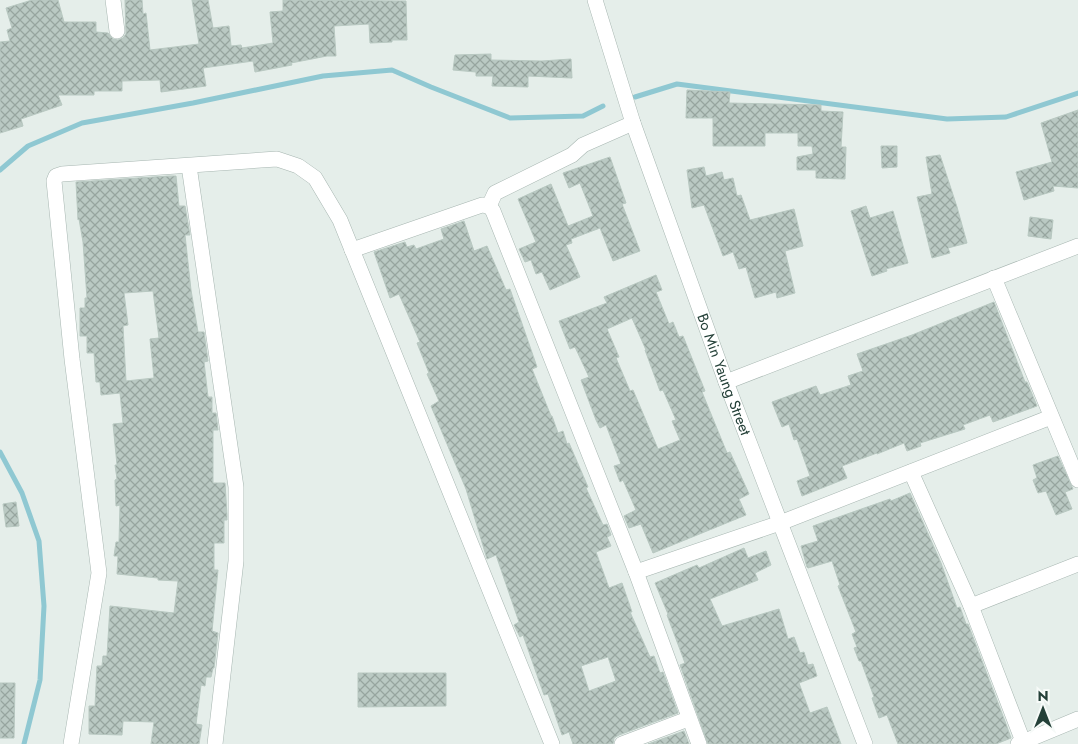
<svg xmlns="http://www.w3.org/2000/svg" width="1078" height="744" font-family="Jost,sans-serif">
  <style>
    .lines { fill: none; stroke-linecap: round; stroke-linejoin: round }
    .stream { stroke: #8fc8d2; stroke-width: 5 }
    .building { fill: url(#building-cross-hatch); stroke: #b8c8c1; fill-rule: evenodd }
    .minor-casing { stroke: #a7b6b1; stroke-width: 16 }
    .minor { stroke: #fff; stroke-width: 15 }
    .labels { text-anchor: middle; stroke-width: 4; stroke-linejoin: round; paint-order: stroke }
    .street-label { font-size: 15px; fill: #244038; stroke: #f6faf8 }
  </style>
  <defs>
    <pattern id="building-cross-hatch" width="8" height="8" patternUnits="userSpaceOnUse" patternTransform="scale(1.25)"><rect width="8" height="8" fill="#bac9c3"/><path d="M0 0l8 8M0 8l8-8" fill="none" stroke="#97a59f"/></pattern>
  </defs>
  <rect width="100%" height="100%" fill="#e5eeea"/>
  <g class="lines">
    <path class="stream" d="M635,97l42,-13 270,35 59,-2 72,-24
      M0,170l28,-24 54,-23 111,-20 130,-27 69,-6 39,17 79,31 73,-2 20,-10
      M0,452l22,41 17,48 5,65 -4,74 -16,64"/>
  </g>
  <path class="building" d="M32,0h26l6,22h32v10l12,1 5,6 5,1 5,-2 3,-4 -1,-34h17l1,14 3,-1 4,37 49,-6 -7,-44h16l5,28 16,-2 2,20 10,-1 1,3 31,-5 -3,-31 13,-1v-11l123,1 1,39h-15v2l-22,1 -1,-19 -35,2 2,30h-9l-36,7 1,2 -37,7 -2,-11 -50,7 3,18 -45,6 -1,-12 -38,1v10h-28v4h-36l4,10 -41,14 2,7 -23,7v-91l10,-1 -3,-11 5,-2 -6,-20z
    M491,54v6l51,1 29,-2 1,19 -44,-2v11l-36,-1 1,-10h-17v-4l-23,-2 2,-15z
    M687,90l43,2 -1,11 92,2v6l22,1 -2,35h5l-1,32 -29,-1v-8h-19v-13l16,-3 -1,-8h-14v-13h-33v13h-52v-28h-27z
    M1078,110v78l-25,-2 1,5 -30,9 -8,-28 36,-10 -11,-39z
    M881,146h16v21l-15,1z
    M940,155l17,52 10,36 -19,5 2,5 -18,5 -15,-61 15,-3 -6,-37z
    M610,157l16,46 -4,1 18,47 -27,10 -13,-33 -29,11 1,4 -6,2 14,32 -30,13 -8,-18 -6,2 -5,-14 -6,2 -6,-13 17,-7 -18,-43 33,-15 17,42 25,-10 -13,-33 -11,5 -6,-15z
    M704,167l2,9 16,-4 2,8 9,-2 4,18 4,-1 9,25 44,-11 9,37 -18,5 10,42 -18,5 -1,-6 -21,6 -9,-31 -7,2 -6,-17 -10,4 -19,-51 -12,3 -5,-38z
    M169,176h7l3,30h6l5,29h-5l6,55 7,42h6l4,29 -4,1 4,35h4v16h4l2,17h-5v53h12l2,32v5h-3v23h-10v27h4l-6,61 6,2 -4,35h-1l-2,9h-5l-1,9 -4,-1 -5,39 6,1 -3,19h-48l3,-22 -31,-1 -1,14 -33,-1v-28h6l2,-40h5l1,-10h4l3,-50 64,7 4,-32 -20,-1v-2l-41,-4 1,-18h-4l2,-14h3l1,-37 -4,1 -1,-26 2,-1 -2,-14h2l-4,-41 10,-1 -3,-30 -19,2 -1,-13h-4l-2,-29h-7v-17h-7v-28h5v-10h2l-4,-56 -4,-23 -1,1 -2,-38zM153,291l6,47 -9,1 4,39 -28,3 -3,-55 5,-1 -4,-32z
    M866,206l4,12 23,-7 15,52 -22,6 1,2 -15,5 -21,-65z
    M1030,217l23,3 -2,19 -23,-3z
    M464,221l10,30 13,-5 19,44 4,-1 27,78 -5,2 19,47h1l6,17 5,-2 4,13 2,-1 19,44 -2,1 17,37 4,-1 4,11 -4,2 4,9 -15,6 13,36 13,-5 10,29h-2l20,45 4,-1 6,17 3,-1 15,41 -59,22 -5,3 -1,6h-40l-4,-12 -7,3 -14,-41 -4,1 -21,-60 -3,2 -6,-12 5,-3 -23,-67 -9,4 -21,-70 -35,-83 8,-5 -12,-27 2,-1 -12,-30 3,-1 -21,-48 -9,4 -16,-46 31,-10 2,5 7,-2 2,4 28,-10 -3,-10zM608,657l8,24 -27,10 -8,-25z
    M656,275l6,15 -6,2 13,32 4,-2 6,15 4,-1 22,55 -3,1 18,44 7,17 3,-1 19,42 -10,5 7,16 -93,38 -12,-29 -12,4 -5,-12 12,-6 -13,-30 -3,2 -6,-16 7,-2 -15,-39 -6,3 -4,-8 -15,-40 8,-3 -14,-30 -5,2 -11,-28 48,-18 -3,-6zM632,318l14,32h-1l15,41 3,-1 13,30 -4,1 8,19 -22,9 -25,-59 -3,1 -14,-33 3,-1 -12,-28z
    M994,302l31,80h2l10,24 -44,16 -3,-7 -27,10 2,4 -45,14 1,3 -14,5 -3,-8 -27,11v-1l-35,13 5,12 -45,18 -5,-15 13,-5 -13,-37 -3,1 -5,-16 -7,3 -10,-25 44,-16 4,9 31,-10 -3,-9 15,-5 -6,-17 55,-19z
    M1058,456l15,33 -8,3 7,17 -16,6 -10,-24 -8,2 -5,-13 4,-2 -4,-13z
    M910,493l31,70 16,45 3,-1 6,17h2l38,100 5,14 -15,6h-98l-11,-29 -8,3 -7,-20 2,-1 -13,-36h-2l-5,-13 3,-1 -5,-13 4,-2 -18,-46 2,-1 -8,-24 -24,7 -1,-1 -6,-21 17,-5 -5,-15 77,-27 1,2z
    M16,502l3,24 -13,1 -3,-23z
    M744,548l4,10 18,-7 5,14 -16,8 3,7 -48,19 12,27 57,-17 9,30 6,-2 6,16 4,-1 4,13 5,-1 4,12 -18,7 11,30 17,-6 14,37h-133l-28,-79 5,-2 -18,-48 1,-1 -13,-31 42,-18 2,3z
    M358,673h88v33l-88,1z
    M0,683h15l-1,55h-14z
    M684,731l5,13h-41z"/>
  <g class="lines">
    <defs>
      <g id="minor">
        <path d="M113,0l4,31"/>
        <path id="s1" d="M595,0l38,123 93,259 139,362"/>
        <path d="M189,166l47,321v74l-21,183"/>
        <path d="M489,206l6,-13 77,-38 11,-10 50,-22"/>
        <path d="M352,250l130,-45 7,1 4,5 143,361 63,172"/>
        <path d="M994,278l84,202"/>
        <path d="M726,382l352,-136"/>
        <path d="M911,472l60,134 53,138"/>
        <path d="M636,572l144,-49 271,-106"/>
        <path d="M971,606l107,-42"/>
        <path d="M71,744l28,-171 -27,-214 -18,-178 2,-5 6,-2 215,-15 21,7 17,12 25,42 212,524"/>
        <path d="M622,744l66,-25"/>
        <path d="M1018,744l60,-25"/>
      </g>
    </defs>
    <use href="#minor" class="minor-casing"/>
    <use href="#minor" class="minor"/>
  </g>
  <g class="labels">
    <g class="street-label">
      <text dy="5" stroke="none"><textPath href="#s1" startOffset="396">Bo Min Yaung Street</textPath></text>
    </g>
  </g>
  <g transform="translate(1043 709)" stroke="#f6faf8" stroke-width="4" paint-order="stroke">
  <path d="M0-4L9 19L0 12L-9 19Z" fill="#244038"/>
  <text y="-8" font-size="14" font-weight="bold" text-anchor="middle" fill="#244038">N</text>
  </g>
</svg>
